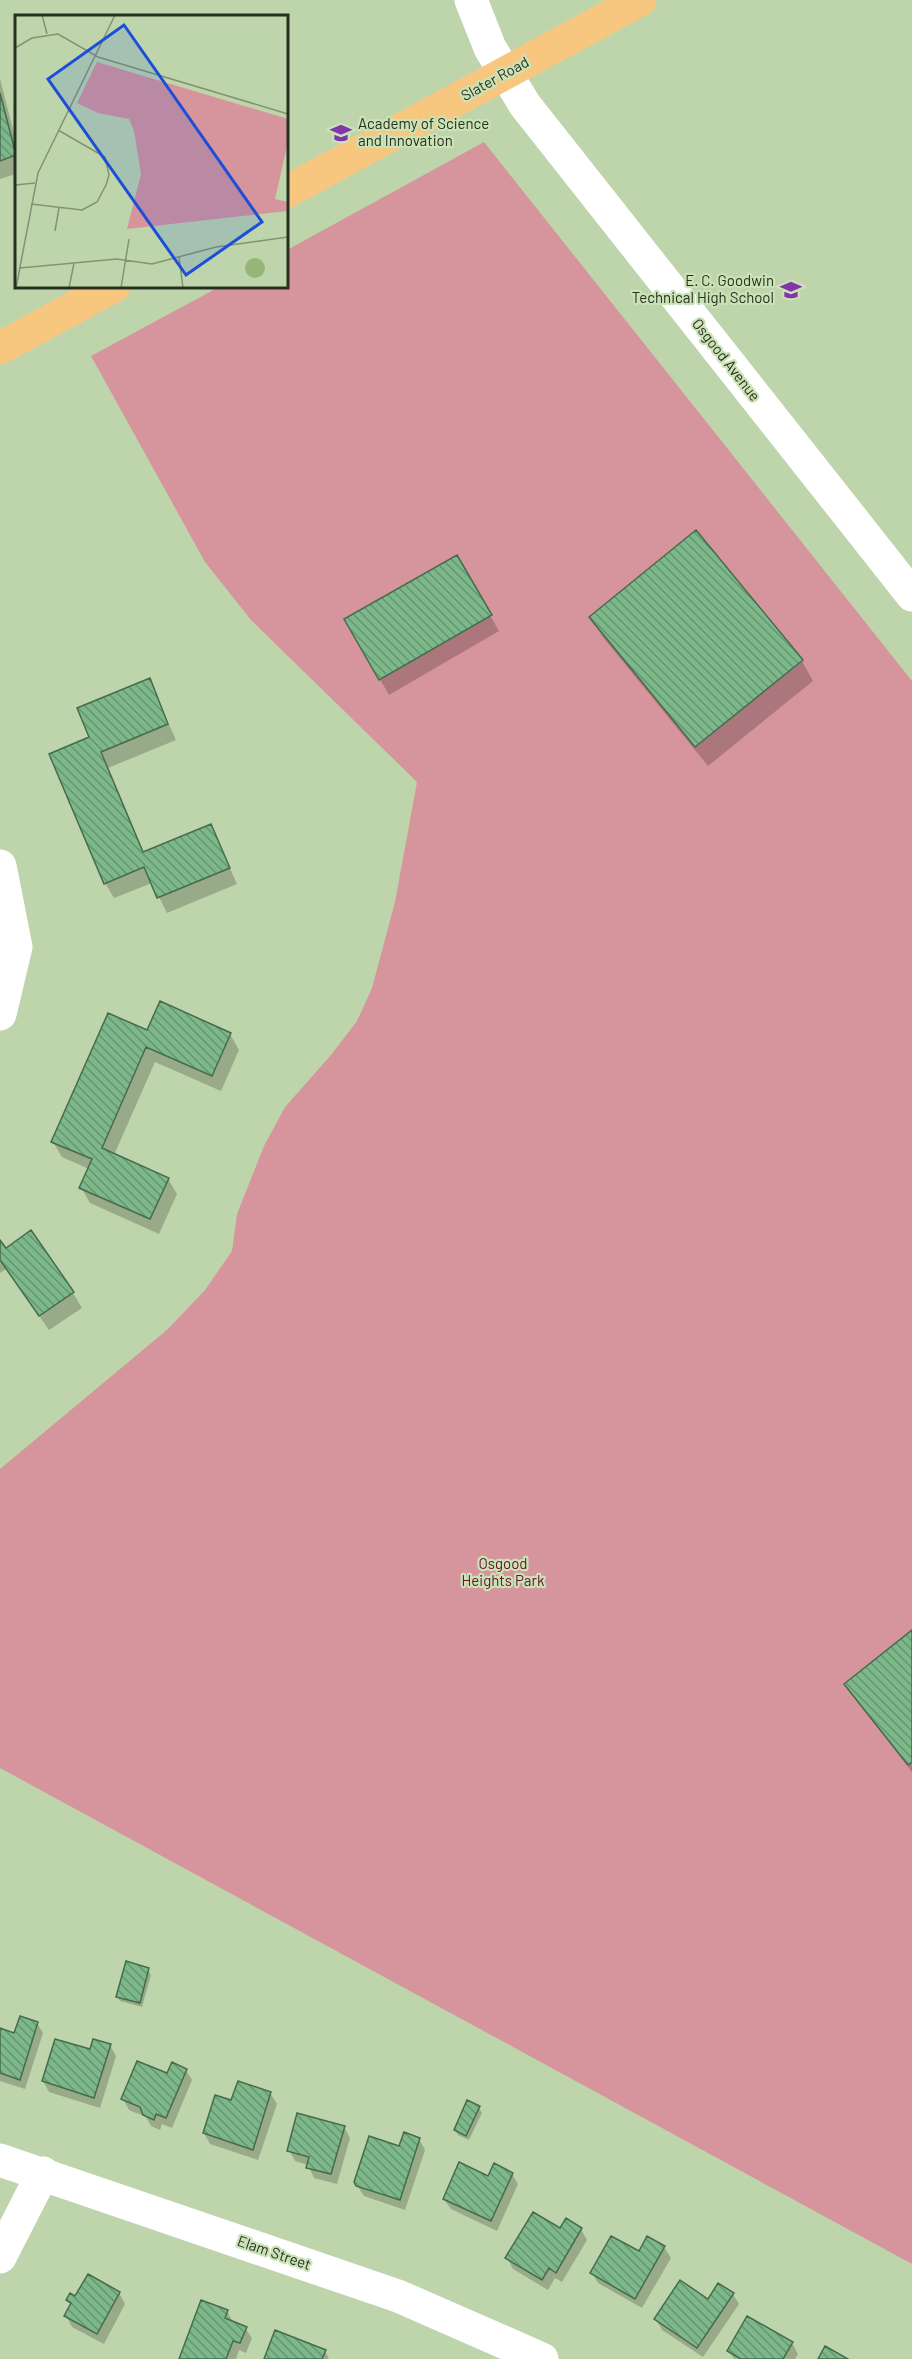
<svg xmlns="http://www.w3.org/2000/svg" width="912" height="2359" font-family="Barlow,sans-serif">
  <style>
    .park { fill: #d6959d }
    .shadow { fill: #0003 }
    .building { fill: url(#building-back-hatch); stroke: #466b4e; stroke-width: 1.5 }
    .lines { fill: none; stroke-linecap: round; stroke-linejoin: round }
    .minor { stroke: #fff; stroke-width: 33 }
    .major { stroke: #f7c780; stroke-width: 33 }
    .labels { text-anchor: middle; stroke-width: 4.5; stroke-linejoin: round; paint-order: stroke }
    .street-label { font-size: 15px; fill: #27301f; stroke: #cbe2b7 }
    .poi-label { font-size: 15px; fill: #27301f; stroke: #cbe2b7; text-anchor: start }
    .park-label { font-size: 15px; fill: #681028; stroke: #cbe2b7 }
    .inset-road { fill: none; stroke: #829373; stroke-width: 1.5 }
    .view { fill: #1d4ed8; fill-opacity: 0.15; stroke: #1d4ed8; stroke-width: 3 }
    .inset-edge { fill: none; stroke: #27301f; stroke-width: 3 }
  </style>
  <defs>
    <pattern id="building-back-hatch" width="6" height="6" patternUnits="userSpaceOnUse" patternTransform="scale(1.5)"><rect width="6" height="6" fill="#7db88b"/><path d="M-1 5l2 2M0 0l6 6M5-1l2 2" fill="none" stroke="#669671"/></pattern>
  </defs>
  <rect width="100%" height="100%" fill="#bed5ab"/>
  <path class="park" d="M484,142l428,539v1583l-912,-496v-299l168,-140 37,-39 27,-39 5,-37 27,-68 21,-39 46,-52 26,-34 15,-33 23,-86 22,-120 -166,-162 -46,-58 -114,-206 128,-69 67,-1 1,-36z"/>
  <path class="shadow" d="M0,79l16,62v33l-16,5z
    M696,532l106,129 11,20 -105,85 -106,-130 -11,-19z
    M456,557l43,74 -110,64 -43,-75z
    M149,680l27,60 -68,28 36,85 67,-27 26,58 -70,29 -15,-30 -38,15 -9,-15 -15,-145z
    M148,1032l82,2 9,16 -18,41 -66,-29 -41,93 54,24 9,15 -18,40 -69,-31 -9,-16 8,-18 -27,-12 -9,-15z
    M0,1242l5,8 68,43 9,15 -33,22 -43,-61 -6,4z
    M912,1632v140l-57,-73 -9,-15z
    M148,1970l3,5 -9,32 -22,-6 -3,-5z
    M37,2023l6,10 -18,56 -25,-8v-51l15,5z
    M110,2045l6,11 -16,52 -51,-16 -6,-11z
    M186,2070l6,10 -20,48 -10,-4 -2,6 -9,-4 -5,-9 -17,-7 -6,-11 45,-24z
    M270,2093l7,11 -19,56 -48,-16 -6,-11 28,-31z
    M479,2108l3,5 -13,27 -11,-5 -3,-5z
    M344,2127l6,11 -13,46 -23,-6 -6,-13 -13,-4 -6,-11z
    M419,2139l6,11 -20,60 -41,-14 -9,-14 45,-34z
    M512,2174l6,10 -21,47 -46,-22 -7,-10z
    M581,2229l6,11 -25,42 -7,-4 -7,12 -35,-21 -6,-11 53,-28z
    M648,2238l16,9 7,11 -29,50 -44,-25 -6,-10 47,-20z
    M119,2293l6,11 -21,40 -32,-17 -6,-11 5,-10 -3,-6z
    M733,2294l6,10 -36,53 -41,-27 -6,-11z
    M227,2311l6,11 12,6 7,10 -6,15 -7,-3 -3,9h-56z
    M792,2343l6,11 -3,5h-61l-5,-8z
    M325,2351l4,8h-64z"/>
  <path class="building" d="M0,93l16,62 -16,6z
    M696,530l107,130 -108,87 -106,-130z
    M457,555l35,60 -113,65 -35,-61z
    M150,678l18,46 -67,28 42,100 68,-28 19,44 -73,30 -13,-31 -40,17 -55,-130 40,-17 -12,-29z
    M160,1001l71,32 -19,43 -66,-29 -44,101 67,30 -19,41 -71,-31 13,-29 -41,-17 57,-129 39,17z
    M31,1230l43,62 -35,24 -39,-56v-20l6,8z
    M912,1630v132l-4,3 -64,-81z
    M126,1961l23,7 -9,35 -24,-6z
    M20,2016l18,6 -18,58 -20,-7v-45l14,5z
    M55,2039l35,10 3,-10 18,5 -17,54 -52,-17z
    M137,2061l30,12 5,-11 15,7 -21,49 -10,-4 -2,6 -11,-5 -3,-8 -19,-8z
    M238,2081l33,11 -18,58 -50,-17 12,-38 16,5z
    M467,2100l13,6 -14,30 -12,-6z
    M297,2113l48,13 -14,48 -25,-6 3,-11 -22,-6z
    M404,2132l16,6 -20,62 -44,-14 -2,-4 15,-46 30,10z
    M459,2162l29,14 6,-13 19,10 -22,48 -48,-22z
    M533,2212l27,16 6,-10 16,10 -26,45 -7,-5 -7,12 -37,-22z
    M611,2236l28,15 8,-15 18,10 -30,53 -45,-26z
    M88,2274l32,18 -23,42 -33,-18 7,-13 -5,-3 4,-7 5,3z
    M680,2280l28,19 10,-16 16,10 -37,55 -43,-29z
    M201,2300l27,10 -3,8 22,9 -7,16 -7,-2 -7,18h-47z
    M747,2316l46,26 -10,17h-42l-14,-8z
    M275,2330l51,20 -4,9h-58z
    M825,2346l23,13h-30z"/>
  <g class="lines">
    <path class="minor" d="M471,0l19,48 35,57 387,490
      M0,866l16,81 -16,67
      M0,2160l398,136 144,63
      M0,2257l43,-84"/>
    <path class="major" d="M286,192l354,-192
      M0,348l114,-62"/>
  </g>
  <defs>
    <symbol id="school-bare" viewBox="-9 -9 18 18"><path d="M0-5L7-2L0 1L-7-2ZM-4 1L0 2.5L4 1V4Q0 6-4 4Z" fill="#8037a9" stroke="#cbe2b7" stroke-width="2.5" paint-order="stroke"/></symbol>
  </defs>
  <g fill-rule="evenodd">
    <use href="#school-bare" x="326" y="118" width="30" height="30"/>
    <use href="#school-bare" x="776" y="275" width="30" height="30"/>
  </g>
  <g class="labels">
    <g class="street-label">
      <text transform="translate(495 79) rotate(-29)" y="5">Slater Road</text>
      <text transform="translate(726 360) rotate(52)" y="5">Osgood Avenue</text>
      <text transform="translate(274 2253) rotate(19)" y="5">Elam Street</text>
    </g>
    <g class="poi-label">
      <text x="358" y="129">Academy of Science<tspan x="358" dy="17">and Innovation</tspan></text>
      <text x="774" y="286" text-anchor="end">E. C. Goodwin<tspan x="774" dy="17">Technical High School</tspan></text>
    </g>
    <g class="park-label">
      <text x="503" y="1569">Osgood<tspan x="503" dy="17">Heights Park</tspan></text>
    </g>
  </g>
  <g transform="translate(15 15)">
    <rect width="273" height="273" fill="#bed5ab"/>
    <path d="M82,47l191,57v23l-13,57 13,3v9l-161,18 14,-55 -7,-43 -5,-12 -31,-6 -21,-10z" fill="#d6959d"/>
    <path d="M230 253a10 10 0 1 1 20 0a10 10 0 1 1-20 0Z" fill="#96b679"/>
    <path class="inset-road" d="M27,0l5,19M0,33l17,-10 26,-4 40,23 190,57M0,170l20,-2M16,189l51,6 15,-8 9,-17 3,-10 -4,-18 -47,-27M40,216l4,-23M164,242l4,31M5,253l97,-9 35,5 64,-17 72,-10M1,273l22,-115 77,-158M54,273l5,-25M106,273l8,-49"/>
    <path class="view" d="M109,10l138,197 -76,53 -138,-196z"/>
    <rect width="273" height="273" class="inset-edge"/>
  </g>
</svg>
